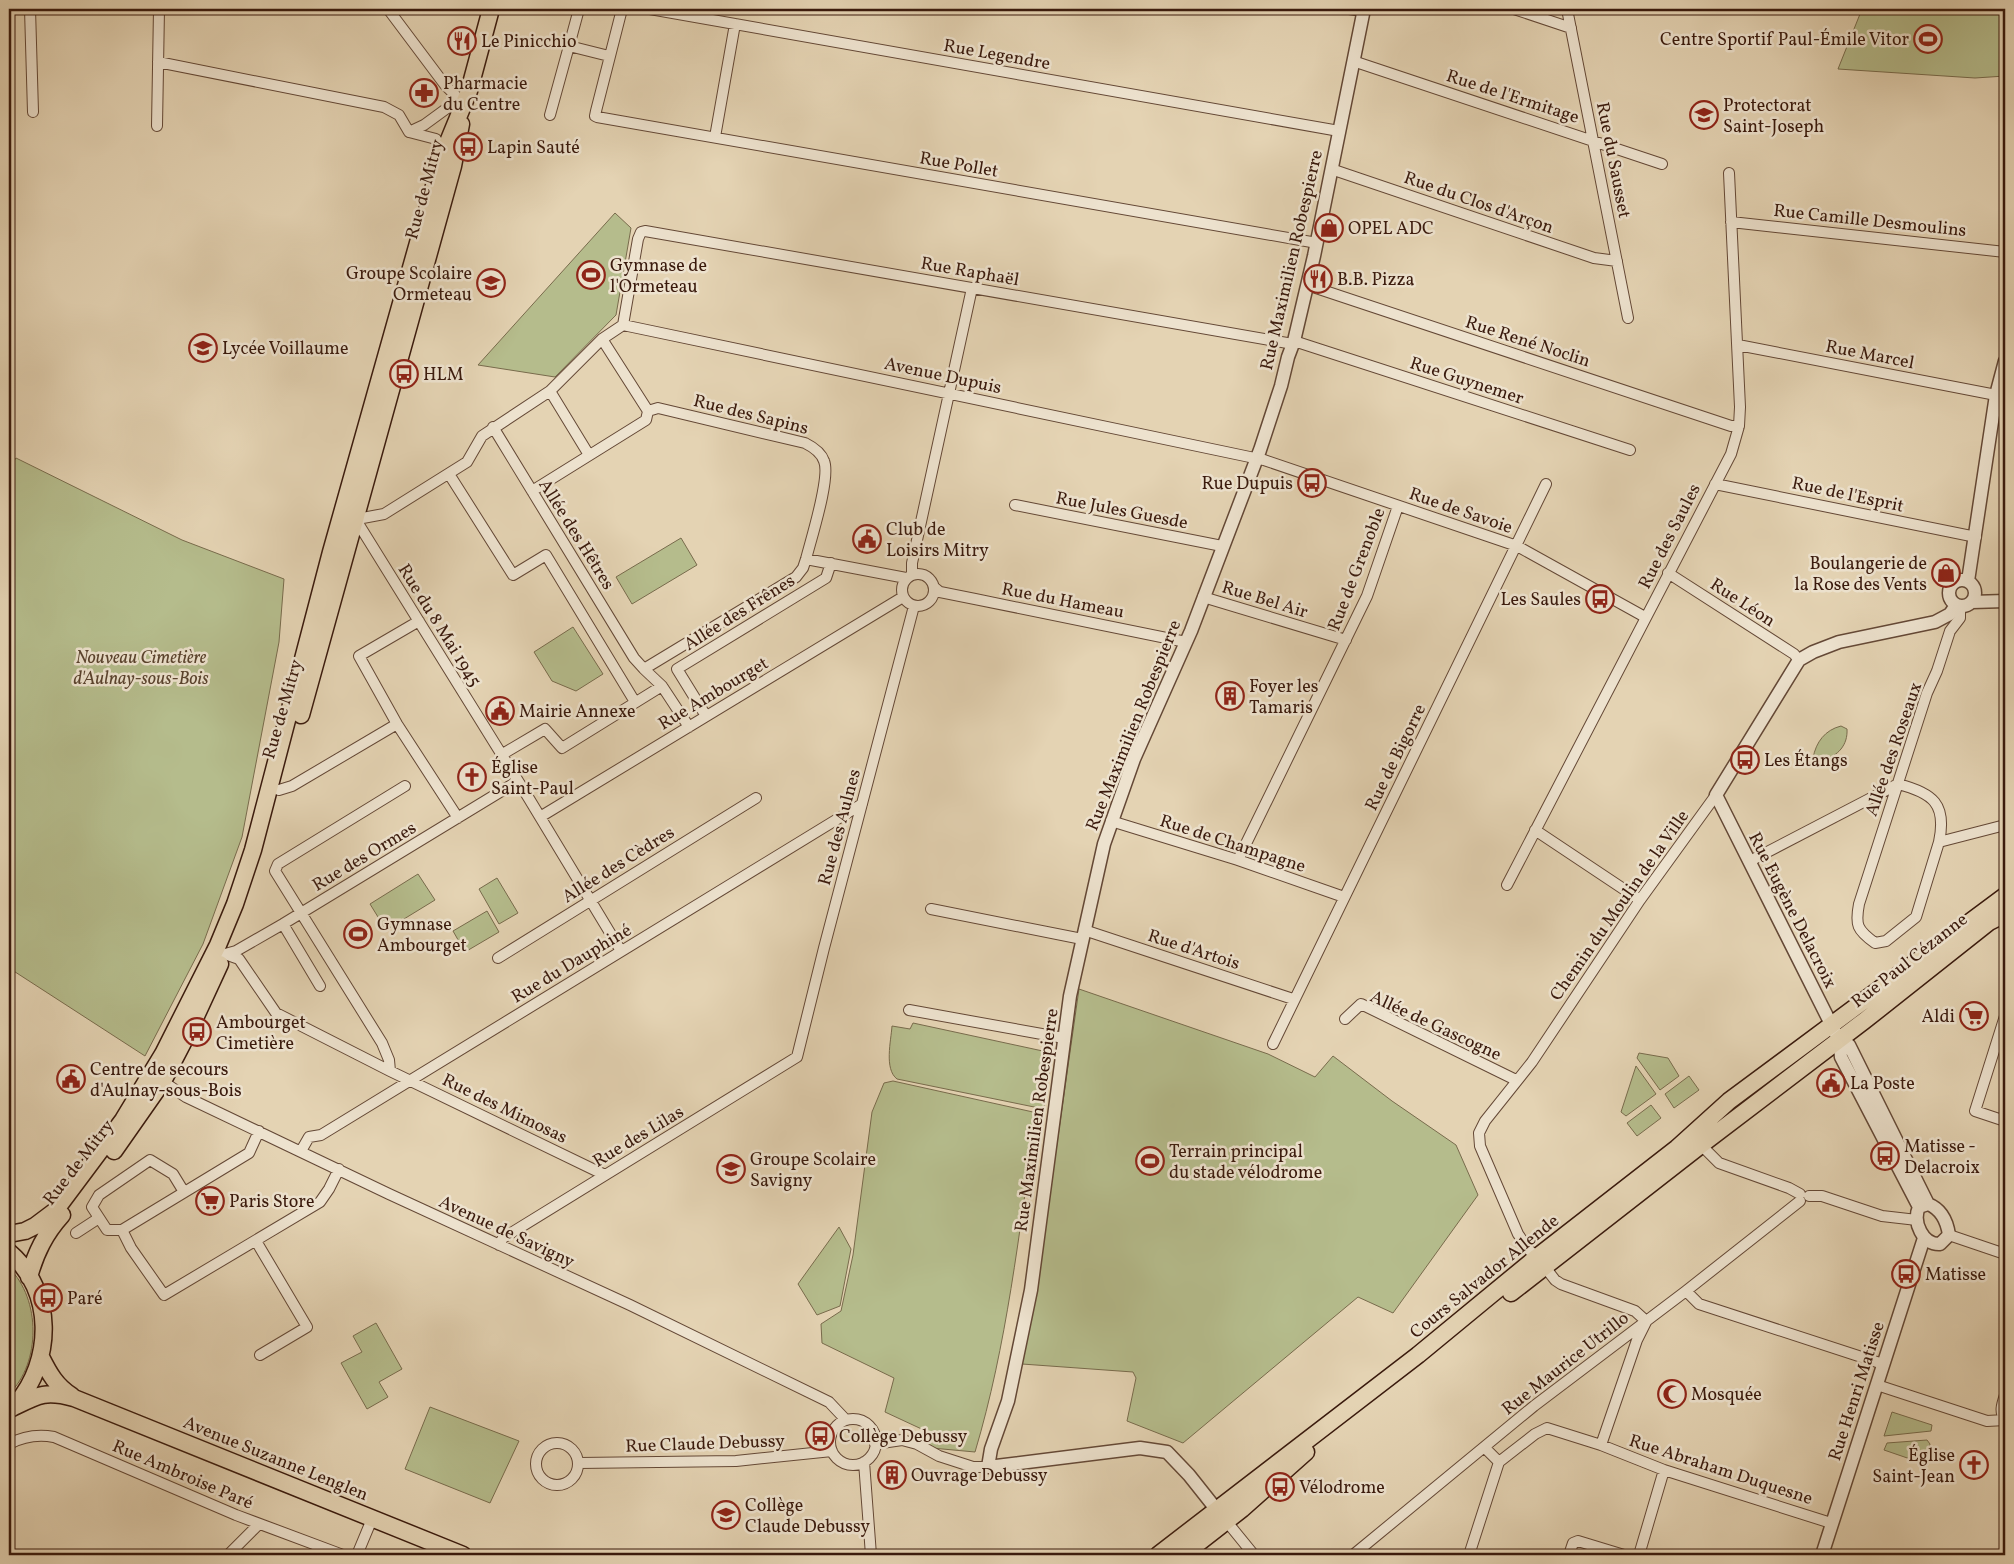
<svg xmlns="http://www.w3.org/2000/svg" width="2014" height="1564" font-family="Vollkorn,serif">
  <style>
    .green { fill: #b5bc8c; stroke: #786b4c }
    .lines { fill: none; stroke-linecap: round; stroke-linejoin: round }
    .minor-casing { stroke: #644836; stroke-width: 12 }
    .tertiary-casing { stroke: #644836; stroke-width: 15 }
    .primary-casing { stroke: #3a1a0d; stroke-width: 19 }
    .minor { stroke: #ede2ce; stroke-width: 10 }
    .tertiary { stroke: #ede2ce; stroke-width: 12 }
    .primary { stroke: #e4d3b3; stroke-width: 16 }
    .labels { text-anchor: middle; stroke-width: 5; stroke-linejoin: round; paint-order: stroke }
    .poi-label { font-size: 18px; fill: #3a1a0d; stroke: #ede2ce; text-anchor: start }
    .street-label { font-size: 18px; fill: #3a1a0d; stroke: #ede2ce }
    .park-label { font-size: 18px; font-style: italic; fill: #59422d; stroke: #ede2ce }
  </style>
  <rect width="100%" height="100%" fill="#e4d3b3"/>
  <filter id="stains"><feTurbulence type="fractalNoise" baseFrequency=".004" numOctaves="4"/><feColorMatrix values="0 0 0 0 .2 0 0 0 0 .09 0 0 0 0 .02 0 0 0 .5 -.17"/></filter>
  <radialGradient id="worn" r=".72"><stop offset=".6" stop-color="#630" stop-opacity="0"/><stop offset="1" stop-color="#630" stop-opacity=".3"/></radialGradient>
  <path class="green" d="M1862,9h143v67l-30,2 -137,-9z
    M615,213l16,15 -15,87 -61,62 -77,-12z
    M16,458l166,82 102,39 -5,63 -37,195 -39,107 -58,112 -136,-88v-500z
    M681,538l16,27 -65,39 -16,-27z
    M573,627l30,47 -27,17 -24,-10 -18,-29z
    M1841,726l6,3c1,16 -9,27 -24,31l-10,-2c3,-16 12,-28 28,-32z
    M418,874l17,26 -49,30 -16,-26z
    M497,878l21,35 -19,11 -20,-35z
    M487,911l12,21 -34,20 -12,-21z
    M1079,989l189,65 47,23 18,-21 59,45 64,44 22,50 -85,118 -35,-16 -175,146 -56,-22 9,-43 -3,-6 -111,-8 13,-66z
    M913,1023l139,30 -8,56 -147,-30c-13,-10 -6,-38 -5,-53l18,3z
    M1639,1053l29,5 11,18 -19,14 -23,-32z
    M1636,1066l20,28 -30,22 -5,-4z
    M1689,1076l10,14 -25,18 -9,-14z
    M893,1081l149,33v6l-7,2c-16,111 -28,223 -60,330l-54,-5 7,-15 -43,-20 9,-34 -72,-35 -1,-19 20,-13 12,-56 19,-143 12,-29z
    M1651,1105l10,13 -24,18 -10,-13z
    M839,1227l12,22 -11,57 -23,9 -19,-31z
    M9,1268c32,31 32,95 0,126z
    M376,1323l26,46 -23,13 9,15 -21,12 -26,-46 21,-11 -9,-16z
    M430,1407l89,34 -29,62 -85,-34z
    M1892,1412l40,13 -1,6 -47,5z
    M1927,1440l3,4 -2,13 -9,5 -35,-12 3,-7z"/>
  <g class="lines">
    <defs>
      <path id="minor" d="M30,9l3,103
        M388,9l57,76 19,19
        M579,9l-10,37 40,10
        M622,9l-26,102 -1,5 2,1 720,126
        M650,9l689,122
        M1349,9l14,2
        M1514,9l57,19
        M1567,9l61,309
        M1353,61l309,103
        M158,62l226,45 15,8 10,17 27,7 7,15
        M550,115l19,-69
        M157,126l2,-117
        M409,132l15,-7 26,-19 14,-2
        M715,137l20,-113
        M1331,169l263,89 23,3
        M1731,222l274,30
        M1307,285l424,141h8
        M623,325l641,135 253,86 128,71
        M623,325l15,-86 3,-7 4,-1 648,113
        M602,339l46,72
        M1294,341l336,109
        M1738,345l258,50
        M550,391l39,64
        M493,427l141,231 10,11 152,-92 7,-9 3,-9c5,-20 25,-82 18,-98 -3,-9 -11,-14 -19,-18l-147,-35 -10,3
        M449,474l64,101 33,-20 89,147
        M1715,484l261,53
        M532,491l114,-71 2,-9
        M1015,505l207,41
        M352,520l32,-6 83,-52 15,-26 68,-45 52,-52 21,-14
        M356,520l172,277 93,154
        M806,559l100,19
        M1668,573l126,81 5,6
        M902 590a16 16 0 1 1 32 0a16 16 0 1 1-32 0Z
        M912,574v-11l60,-275
        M934,587l6,5 35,7 211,43
        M1203,597l143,43
        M1960,606v12l-10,13 -13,40 -10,22 -68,211c-4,21 -2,26 16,39l11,-2 30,-24 23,-75 66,-17
        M419,621l-60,35 38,68 61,94
        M644,669l18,17 27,41
        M706,716l-29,-47 149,-91 5,-15
        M501,755l44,-26 17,19 100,-62
        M279,790l13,-4 105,-62
        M540,817l363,-220
        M1111,821l127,39 106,37
        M1535,830l105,70
        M1238,860l129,-264 31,-90
        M1750,861l148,-77c35,9 49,20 41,58
        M1507,885l224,-431 8,-28 1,-19 -11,-234
        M931,909l151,30
        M283,924l37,62
        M1084,930l209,69
        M225,954l14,5 37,54 114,58 215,104
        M225,954l11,-3 47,-27 235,-143
        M498,958l258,-160
        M909,1010l155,28
        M2005,1016l-30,95 30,10
        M1345,1019l16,-15 155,76
        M1273,1044l273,-560
        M390,1071l-1,-11 -7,-17 -107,-172 3,-7 127,-78
        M159,1079l27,18 203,97 241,111 199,97 17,18
        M259,1131l-10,22 -127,77 9,18 33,47 156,-93 9,-13 10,-20
        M1701,1145l18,18 70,25 11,6
        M301,1151l8,-14 12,-2 541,-331
        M1809,1196h13l60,20 35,4
        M122,1230h-15l-15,-23 7,-12 51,-35 23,14 11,18
        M76,1233l23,-15
        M1949,1235l56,19
        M256,1241l51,86 -47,28
        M499,1245l4,-7 294,-181 27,-109 90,-342
        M1686,1291l13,13 184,60
        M1646,1321l-11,-10 -74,-27 -6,-4 -18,-23 -8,-7 -11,-16 -38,-88 -1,-13 6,-12 47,-59 108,-162 76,-105
        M1877,1385l110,36 18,-1
        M2005,1395c-3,9 -6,17 0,25
        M830 1442a23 23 0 1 1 46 0a23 23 0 1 1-46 0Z
        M536 1464a21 21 0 1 1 42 0a21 21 0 1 1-42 0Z
        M9,1444c15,-8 29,-10 45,-7l182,78 107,40
        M875,1444l27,-4 15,4 22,12 34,11h15
        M1601,1445l36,-105 9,-18
        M864,1462l7,93
        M1499,1462l36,-28 12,-6 54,17 63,25 167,53
        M579,1463l157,-2 96,-10
        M1223,1517l31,38
        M228,1555l31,-31
        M357,1555l15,-36
        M1353,1555l181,-149 152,-115 114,-90
        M1469,1555l30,-93 -14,-14
        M1569,1555l4,-12 5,-2 46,14
        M1639,1555l25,-85"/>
      <path id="tertiary" d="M1949 593a13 13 0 1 1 26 0a13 13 0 1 1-26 0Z
        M1968,581l28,-186 9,-34
        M1972,602l33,-1
        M1839,1040l10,5 79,159
        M1928,1204c13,5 19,17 21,31l-9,9c-17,1 -28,-22 -21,-37z
        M1919,1207l-78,-150 -2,-17 -123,-245 83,-135 14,-8 26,-10 96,-20 15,-8 6,-9
        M1216,1509l-27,-34 -22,-23 -27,-4 -152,19 3,-18 17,-48 23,-111 39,-294 34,-152 30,-85 57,-128 69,-181 21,-64 7,-29 6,-16 20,-85 50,-247
        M1822,1555l102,-317"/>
      <path id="primary" d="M301,715l152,-549 8,-42
        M114,1151l49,-70 27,-52 30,-65
        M9,1234l16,-3 10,-5 20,-15 68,-91 40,-66 55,-109 17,-41 18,-54 78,-298 112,-398 26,-63 22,-82
        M9,1252c46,39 44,109 7,152
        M29,1277c7,-25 16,-43 33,-62
        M1511,1293l190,-148 163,-124 125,-99 16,-8
        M41,1357c8,16 15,29 31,39
        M12,1408c26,-13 33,-18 62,-10l389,157
        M1158,1555l260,-200 119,-98 140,-109 52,-47 276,-205
        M1183,1555l59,-46 64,-57"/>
    </defs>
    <use href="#minor" class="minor-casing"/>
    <use href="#tertiary" class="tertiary-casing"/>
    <use href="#primary" class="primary-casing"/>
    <use href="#minor" class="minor"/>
    <use href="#tertiary" class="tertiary"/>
    <use href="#primary" class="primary"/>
  </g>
  <defs>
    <symbol id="stadium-ring" viewBox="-11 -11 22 22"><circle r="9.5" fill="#ede2ce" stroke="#8f2418" stroke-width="1.5"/><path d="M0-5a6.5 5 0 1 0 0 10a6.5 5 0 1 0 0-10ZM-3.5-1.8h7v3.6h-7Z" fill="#8f2418"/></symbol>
    <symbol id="restaurant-ring" viewBox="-11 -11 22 22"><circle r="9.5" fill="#ede2ce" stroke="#8f2418" stroke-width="1.5"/><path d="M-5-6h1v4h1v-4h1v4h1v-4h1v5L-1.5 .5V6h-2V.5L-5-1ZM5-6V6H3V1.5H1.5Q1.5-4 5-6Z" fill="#8f2418"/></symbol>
    <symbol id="pharmacy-ring" viewBox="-11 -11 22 22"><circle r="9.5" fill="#ede2ce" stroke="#8f2418" stroke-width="1.5"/><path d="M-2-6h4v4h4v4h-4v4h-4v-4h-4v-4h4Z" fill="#8f2418"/></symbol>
    <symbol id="school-ring" viewBox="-11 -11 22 22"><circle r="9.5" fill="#ede2ce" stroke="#8f2418" stroke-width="1.5"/><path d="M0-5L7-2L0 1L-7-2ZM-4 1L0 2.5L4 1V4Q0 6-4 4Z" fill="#8f2418"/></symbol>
    <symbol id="bus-ring" viewBox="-11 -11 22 22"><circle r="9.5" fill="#ede2ce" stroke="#8f2418" stroke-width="1.5"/><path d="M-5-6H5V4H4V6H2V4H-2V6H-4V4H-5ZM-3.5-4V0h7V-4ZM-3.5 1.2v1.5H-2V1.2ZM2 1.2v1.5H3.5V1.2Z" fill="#8f2418"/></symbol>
    <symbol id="shop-ring" viewBox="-11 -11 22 22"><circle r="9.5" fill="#ede2ce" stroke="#8f2418" stroke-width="1.5"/><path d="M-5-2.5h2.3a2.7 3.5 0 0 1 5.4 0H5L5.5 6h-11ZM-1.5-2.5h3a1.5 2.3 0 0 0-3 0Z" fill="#8f2418"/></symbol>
    <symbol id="civic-ring" viewBox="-11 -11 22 22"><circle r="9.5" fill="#ede2ce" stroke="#8f2418" stroke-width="1.5"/><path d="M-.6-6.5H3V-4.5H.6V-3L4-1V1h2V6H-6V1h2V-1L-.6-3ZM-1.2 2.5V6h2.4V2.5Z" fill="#8f2418"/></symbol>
    <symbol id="building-ring" viewBox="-11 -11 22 22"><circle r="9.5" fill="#ede2ce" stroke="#8f2418" stroke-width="1.5"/><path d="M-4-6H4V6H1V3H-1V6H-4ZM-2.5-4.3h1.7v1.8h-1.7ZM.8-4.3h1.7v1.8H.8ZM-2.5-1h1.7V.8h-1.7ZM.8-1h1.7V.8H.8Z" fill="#8f2418"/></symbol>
    <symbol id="church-ring" viewBox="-11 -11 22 22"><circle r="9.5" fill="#ede2ce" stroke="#8f2418" stroke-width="1.5"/><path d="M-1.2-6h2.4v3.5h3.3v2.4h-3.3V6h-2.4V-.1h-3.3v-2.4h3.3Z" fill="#8f2418"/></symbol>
    <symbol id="supermarket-ring" viewBox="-11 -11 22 22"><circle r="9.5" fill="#ede2ce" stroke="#8f2418" stroke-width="1.5"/><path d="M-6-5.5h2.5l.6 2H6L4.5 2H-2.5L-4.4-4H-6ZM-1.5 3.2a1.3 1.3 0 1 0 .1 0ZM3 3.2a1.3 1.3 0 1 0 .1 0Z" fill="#8f2418"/></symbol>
    <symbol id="mosque-ring" viewBox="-11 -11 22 22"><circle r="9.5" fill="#ede2ce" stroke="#8f2418" stroke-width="1.5"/><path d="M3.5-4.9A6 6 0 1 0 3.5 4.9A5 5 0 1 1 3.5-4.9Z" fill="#8f2418"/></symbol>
  </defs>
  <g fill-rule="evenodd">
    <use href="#stadium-ring" x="1912" y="23" width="32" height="32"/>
    <use href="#restaurant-ring" x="446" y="25" width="32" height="32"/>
    <use href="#pharmacy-ring" x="408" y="77" width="32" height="32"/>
    <use href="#school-ring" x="1688" y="99" width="32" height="32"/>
    <use href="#bus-ring" x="452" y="131" width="32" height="32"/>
    <use href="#shop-ring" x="1313" y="212" width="32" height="32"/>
    <use href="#stadium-ring" x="575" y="259" width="32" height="32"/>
    <use href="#restaurant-ring" x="1302" y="263" width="32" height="32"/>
    <use href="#school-ring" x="475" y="267" width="32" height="32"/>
    <use href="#school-ring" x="187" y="332" width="32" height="32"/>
    <use href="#bus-ring" x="388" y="358" width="32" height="32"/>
    <use href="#bus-ring" x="1296" y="467" width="32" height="32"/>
    <use href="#civic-ring" x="851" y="523" width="32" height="32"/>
    <use href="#shop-ring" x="1930" y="557" width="32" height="32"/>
    <use href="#bus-ring" x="1584" y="583" width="32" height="32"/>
    <use href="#building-ring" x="1214" y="680" width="32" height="32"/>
    <use href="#civic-ring" x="484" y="695" width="32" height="32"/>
    <use href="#bus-ring" x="1729" y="744" width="32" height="32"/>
    <use href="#church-ring" x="456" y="761" width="32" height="32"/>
    <use href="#stadium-ring" x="342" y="918" width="32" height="32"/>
    <use href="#supermarket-ring" x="1958" y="1000" width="32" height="32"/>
    <use href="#bus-ring" x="181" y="1016" width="32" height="32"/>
    <use href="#civic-ring" x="55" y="1063" width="32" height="32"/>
    <use href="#civic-ring" x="1815" y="1067" width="32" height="32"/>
    <use href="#bus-ring" x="1869" y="1140" width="32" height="32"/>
    <use href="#stadium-ring" x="1134" y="1145" width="32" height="32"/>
    <use href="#school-ring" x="715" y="1153" width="32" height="32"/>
    <use href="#supermarket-ring" x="194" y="1185" width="32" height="32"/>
    <use href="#bus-ring" x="1890" y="1258" width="32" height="32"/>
    <use href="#bus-ring" x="32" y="1282" width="32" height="32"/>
    <use href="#mosque-ring" x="1656" y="1378" width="32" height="32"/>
    <use href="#bus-ring" x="804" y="1420" width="32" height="32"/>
    <use href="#church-ring" x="1958" y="1449" width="32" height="32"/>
    <use href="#building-ring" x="876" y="1459" width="32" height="32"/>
    <use href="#bus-ring" x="1264" y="1471" width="32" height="32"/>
    <use href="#school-ring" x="710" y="1499" width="32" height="32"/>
  </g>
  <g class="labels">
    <g class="poi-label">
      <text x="1909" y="45" text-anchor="end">Centre Sportif Paul-Émile Vitor</text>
      <text x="481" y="47">Le Pinicchio</text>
      <text x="443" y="89">Pharmacie<tspan x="443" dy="21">du Centre</tspan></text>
      <text x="1723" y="111">Protectorat<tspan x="1723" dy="21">Saint-Joseph</tspan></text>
      <text x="487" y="153">Lapin Sauté</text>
      <text x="1348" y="234">OPEL ADC</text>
      <text x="610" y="271">Gymnase de<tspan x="610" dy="21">l'Ormeteau</tspan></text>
      <text x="472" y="279" text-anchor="end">Groupe Scolaire<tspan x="472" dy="21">Ormeteau</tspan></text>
      <text x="1337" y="285">B.B. Pizza</text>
      <text x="222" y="354">Lycée Voillaume</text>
      <text x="423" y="380">HLM</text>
      <text x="1293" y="489" text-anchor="end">Rue Dupuis</text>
      <text x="886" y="535">Club de<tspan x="886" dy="21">Loisirs Mitry</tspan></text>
      <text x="1927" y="569" text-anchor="end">Boulangerie de<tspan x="1927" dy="21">la Rose des Vents</tspan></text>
      <text x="1581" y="605" text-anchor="end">Les Saules</text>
      <text x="1249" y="692">Foyer les<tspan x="1249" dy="21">Tamaris</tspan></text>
      <text x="519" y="717">Mairie Annexe</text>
      <text x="1764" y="766">Les Étangs</text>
      <text x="491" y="773">Église<tspan x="491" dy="21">Saint-Paul</tspan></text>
      <text x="377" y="930">Gymnase<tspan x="377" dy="21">Ambourget</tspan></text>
      <text x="1955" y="1022" text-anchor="end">Aldi</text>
      <text x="216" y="1028">Ambourget<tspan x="216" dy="21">Cimetière</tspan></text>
      <text x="90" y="1075">Centre de secours<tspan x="90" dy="21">d'Aulnay-sous-Bois</tspan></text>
      <text x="1850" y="1089">La Poste</text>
      <text x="1904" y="1152">Matisse -<tspan x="1904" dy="21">Delacroix</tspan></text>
      <text x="1169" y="1157">Terrain principal<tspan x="1169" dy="21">du stade vélodrome</tspan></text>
      <text x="750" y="1165">Groupe Scolaire<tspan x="750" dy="21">Savigny</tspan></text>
      <text x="229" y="1207">Paris Store</text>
      <text x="1925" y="1280">Matisse</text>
      <text x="67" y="1304">Paré</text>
      <text x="1691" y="1400">Mosquée</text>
      <text x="839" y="1442">Collège Debussy</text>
      <text x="1955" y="1461" text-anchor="end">Église<tspan x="1955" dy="21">Saint-Jean</tspan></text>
      <text x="911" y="1481">Ouvrage Debussy</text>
      <text x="1299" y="1493">Vélodrome</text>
      <text x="745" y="1511">Collège<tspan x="745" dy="21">Claude Debussy</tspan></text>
    </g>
    <g class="street-label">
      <text transform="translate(997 54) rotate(10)" y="6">Rue Legendre</text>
      <text transform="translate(1513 96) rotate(18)" y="6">Rue de l'Ermitage</text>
      <text transform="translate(1614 160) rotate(79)" y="6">Rue du Sausset</text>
      <text transform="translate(959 164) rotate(10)" y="6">Rue Pollet</text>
      <text transform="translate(424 189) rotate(-75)" y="6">Rue de Mitry</text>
      <text transform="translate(1479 202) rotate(19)" y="6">Rue du Clos d'Arçon</text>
      <text transform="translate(1870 220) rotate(6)" y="6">Rue Camille Desmoulins</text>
      <text transform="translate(1291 260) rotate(-77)" y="6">Rue Maximilien Robespierre</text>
      <text transform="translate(970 271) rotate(10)" y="6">Rue Raphaël</text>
      <text transform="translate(1528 341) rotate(18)" y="6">Rue René Noclin</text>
      <text transform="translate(1870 354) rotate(11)" y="6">Rue Marcel</text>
      <text transform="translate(943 375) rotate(12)" y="6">Avenue Dupuis</text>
      <text transform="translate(1467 380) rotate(18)" y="6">Rue Guynemer</text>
      <text transform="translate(751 414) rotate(14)" y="6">Rue des Sapins</text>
      <text transform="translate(1848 494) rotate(12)" y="6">Rue de l'Esprit</text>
      <text transform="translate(1122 510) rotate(11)" y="6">Rue Jules Guesde</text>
      <text transform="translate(1461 510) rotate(19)" y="6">Rue de Savoie</text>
      <text transform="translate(577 534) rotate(58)" y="6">Allée des Hêtres</text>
      <text transform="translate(1669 536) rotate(-63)" y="6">Rue des Saules</text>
      <text transform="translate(1356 569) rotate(-69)" y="6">Rue de Grenoble</text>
      <text transform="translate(1265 599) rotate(17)" y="6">Rue Bel Air</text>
      <text transform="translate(1063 600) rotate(11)" y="6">Rue du Hameau</text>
      <text transform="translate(1743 602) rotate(33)" y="6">Rue Léon</text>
      <text transform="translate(739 612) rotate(-32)" y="6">Allée des Frênes</text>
      <text transform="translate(440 625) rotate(58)" y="6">Rue du 8 Mai 1945</text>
      <text transform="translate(713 693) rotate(-31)" y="6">Rue Ambourget</text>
      <text transform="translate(282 709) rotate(-74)" y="6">Rue de Mitry</text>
      <text transform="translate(1133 725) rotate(-68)" y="6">Rue Maximilien Robespierre</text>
      <text transform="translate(1893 749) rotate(-71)" y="6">Allée des Roseaux</text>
      <text transform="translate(1395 757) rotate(-64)" y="6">Rue de Bigorre</text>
      <text transform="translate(839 827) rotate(-75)" y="6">Rue des Aulnes</text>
      <text transform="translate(1233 843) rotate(18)" y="6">Rue de Champagne</text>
      <text transform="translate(364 856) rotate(-31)" y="6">Rue des Ormes</text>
      <text transform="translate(618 864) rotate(-32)" y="6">Allée des Cèdres</text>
      <text transform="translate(1619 905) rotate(-55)" y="6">Chemin du Moulin de la Ville</text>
      <text transform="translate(1793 910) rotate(63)" y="6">Rue Eugène Delacroix</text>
      <text transform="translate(1194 949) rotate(18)" y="6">Rue d'Artois</text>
      <text transform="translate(1909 960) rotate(-38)" y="6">Rue Paul Cézanne</text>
      <text transform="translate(571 963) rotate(-31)" y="6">Rue du Dauphiné</text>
      <text transform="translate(1436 1025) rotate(25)" y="6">Allée de Gascogne</text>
      <text transform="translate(505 1108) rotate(26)" y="6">Rue des Mimosas</text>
      <text transform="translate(1036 1120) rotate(-82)" y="6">Rue Maximilien Robespierre</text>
      <text transform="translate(638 1136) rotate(-31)" y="6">Rue des Lilas</text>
      <text transform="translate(78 1162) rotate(-52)" y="6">Rue de Mitry</text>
      <text transform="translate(507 1231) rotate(25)" y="6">Avenue de Savigny</text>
      <text transform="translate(1484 1276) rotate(-39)" y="6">Cours Salvador Allende</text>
      <text transform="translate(1565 1363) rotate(-38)" y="6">Rue Maurice Utrillo</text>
      <text transform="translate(1856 1391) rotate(-72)" y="6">Rue Henri Matisse</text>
      <text transform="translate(705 1443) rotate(-2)" y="6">Rue Claude Debussy</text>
      <text transform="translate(276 1458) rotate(22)" y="6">Avenue Suzanne Lenglen</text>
      <text transform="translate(1721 1469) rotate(18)" y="6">Rue Abraham Duquesne</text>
      <text transform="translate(183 1474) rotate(23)" y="6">Rue Ambroise Paré</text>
    </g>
    <g class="park-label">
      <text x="141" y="663">Nouveau Cimetière<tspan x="141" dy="21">d'Aulnay-sous-Bois</tspan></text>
    </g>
  </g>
  <rect width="2014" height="1564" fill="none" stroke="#e4d3b3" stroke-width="30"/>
  <rect x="10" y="10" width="1994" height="1544" fill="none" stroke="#3a1a0d" stroke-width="2.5"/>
  <rect x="15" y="15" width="1984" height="1534" fill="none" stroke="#3a1a0d"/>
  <rect width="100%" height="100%" filter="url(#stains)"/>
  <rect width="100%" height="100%" fill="url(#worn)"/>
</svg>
